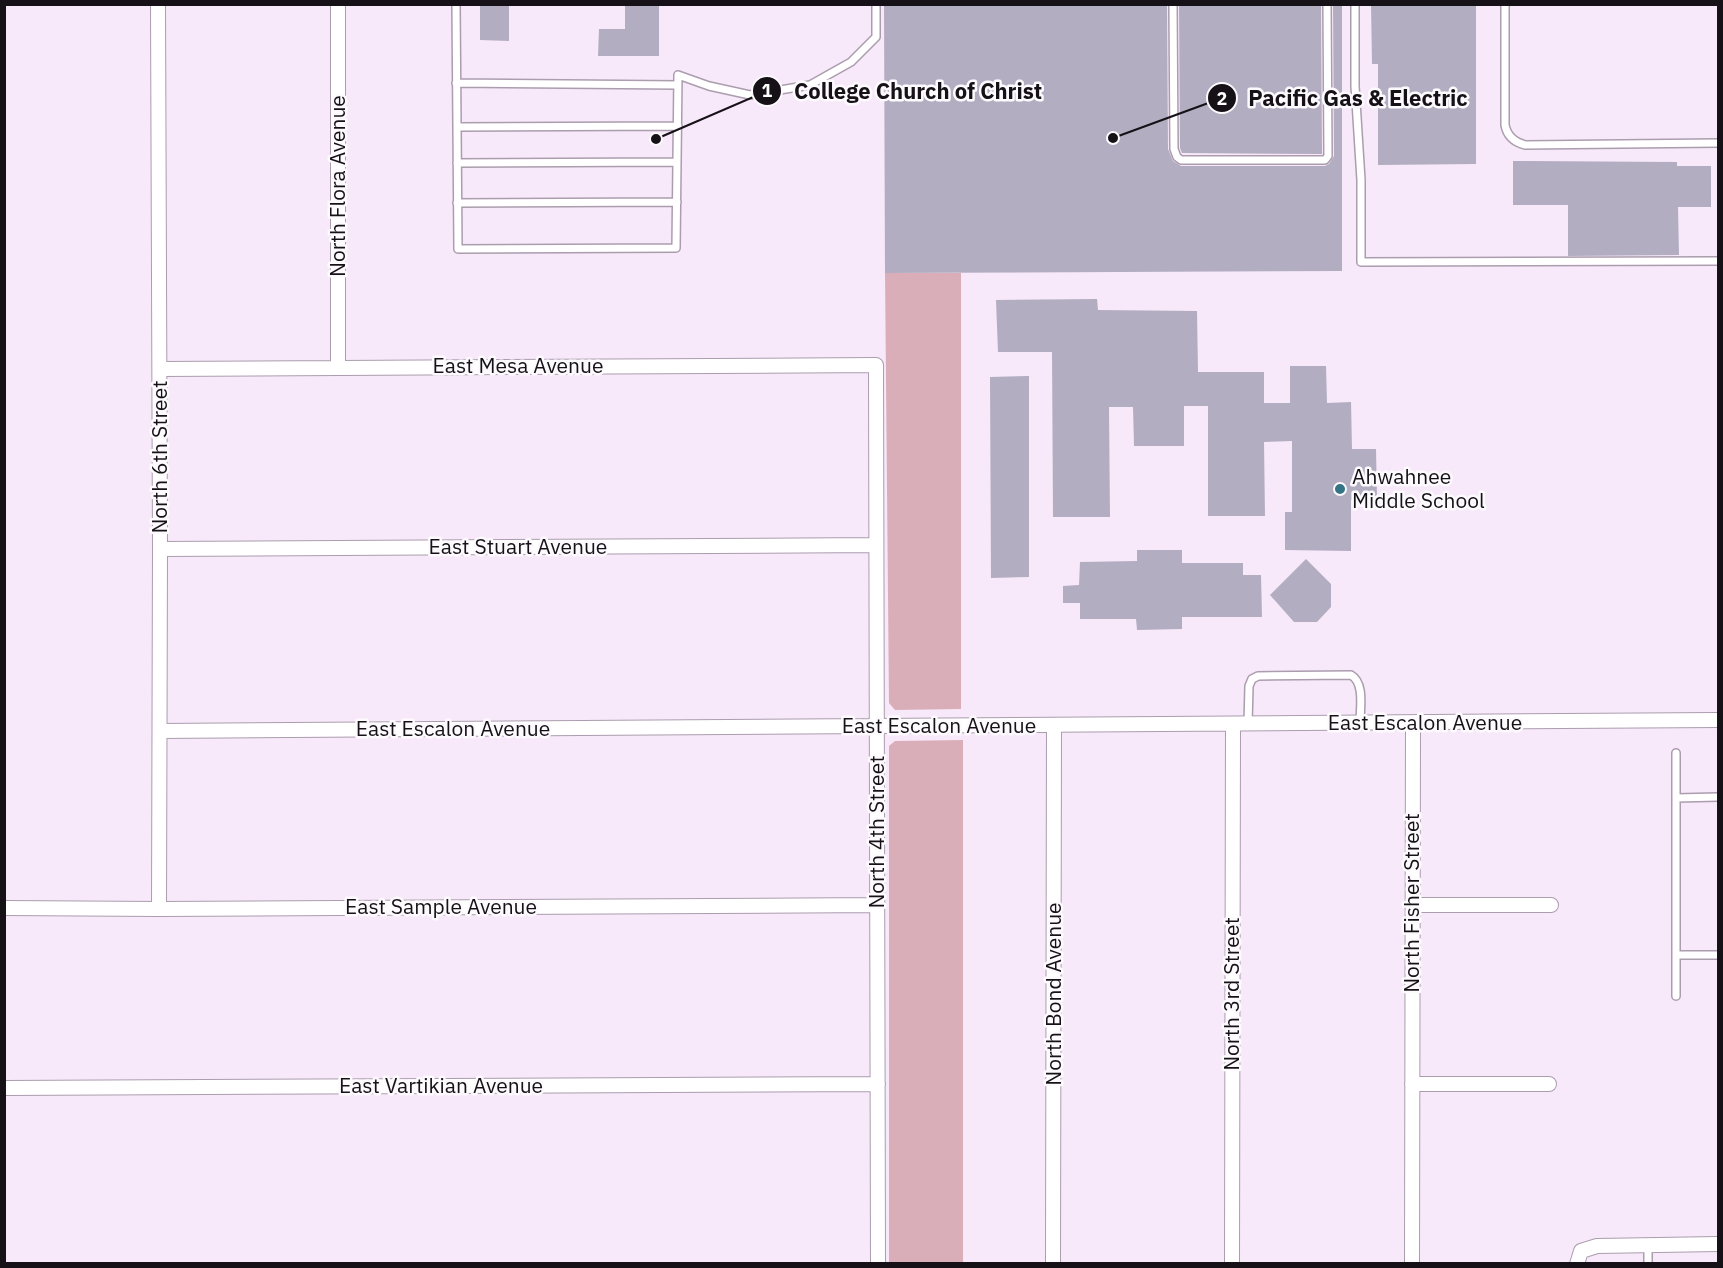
<svg xmlns="http://www.w3.org/2000/svg" width="1723" height="1268" font-family="'IBM Plex Sans',sans-serif">
  <style>
    .green { fill: #daaeb9 }
    .building { fill: #b3adc1 }
    .lines { fill: none; stroke-linecap: round; stroke-linejoin: round }
    .service-casing { stroke: #ab9dae; stroke-width: 10 }
    .minor-casing { stroke: #ab9dae; stroke-width: 16 }
    .service { stroke: #fff; stroke-width: 7 }
    .minor { stroke: #fff; stroke-width: 14 }
    .poi-dot { fill: #337586; stroke: #fdfafe; stroke-width: 2 }
    .labels { text-anchor: middle; stroke-width: 5; stroke-linejoin: round; paint-order: stroke }
    .street-label { font-size: 21px; fill: #161117; stroke: #fdfafe }
    .poi-label { font-size: 21px; fill: #161117; stroke: #fdfafe; text-anchor: start }
    .leader { fill: none; stroke: #161117; stroke-width: 2 }
    .callout-dot { fill: #161117; stroke: #fdfafe; stroke-width: 2 }
    .mark-label { font-size: 18px; text-anchor: middle; font-weight: bold; fill: #fff }
    .callout-label { font-size: 22px; text-anchor: middle; font-weight: bold; fill: #161117; stroke: #fdfafe; stroke-width: 5; stroke-linejoin: round; paint-order: stroke }
  </style>
  <rect width="100%" height="100%" fill="#f7e8fa"/>
  <path class="green" d="M885,273h76v436l-66,1 -6,-7z
    M963,740v523h-74v-517l6,-5z"/>
  <path class="building" d="M480,4h29v37l-29,-1z
    M625,4h34v52h-61l1,-27h26z
    M884,4h283l1,145 5,12 8,5h144l4,-2 5,-8 -1,-152h9v267l-457,2z
    M1179,4h142l1,150 -140,-1 -2,-5z
    M1371,4h105v160l-98,1v-101h-6z
    M1513,161l164,1v4h34v41h-33l1,48 -111,1v-51h-55z
    M1097,299l1,11 99,1 1,61h66v31h26v-37h36l1,37 24,-1 1,47h24l1,51h-26v51l-66,-1v-38h7v-71l-28,1 1,74h-57v-110h-24v40h-50l-1,-39h-24l1,110h-57l-1,-165h-54l-2,-52z
    M1029,376v201l-38,1 -1,-201z
    M1137,550h45v13h61v12h18l1,42h-80v12l-45,1 -1,-11h-56v-16h-17v-17l16,-1 1,-23 57,-1z
    M1306,559l25,25v23l-14,15h-23l-24,-27z"/>
  <g class="lines">
    <defs>
      <path id="service" d="M456,4l2,245 218,-1 2,-173 31,11 41,9 60,-10 41,-23 25,-25v-33
        M1173,4l1,145 3,8 4,3h144l3,-4 -1,-152
        M1355,4v82l6,94v82l357,-1
        M1505,4v121c2,11 9,17 20,20l193,-2
        M456,83l222,2
        M457,127l221,-1
        M457,163l220,-1
        M457,203l220,-1
        M1248,724l1,-38 3,-7 6,-3 93,-1c14,8 9,33 9,48
        M1676,798l42,-1
        M1676,955h42
        M1676,996v-243
        M1648,1264v-19"/>
      <path id="minor" d="M158,4l2,545 -1,360
        M338,4v363
        M160,369l716,-4 2,899
        M160,549l716,-4
        M160,731l1558,-11
        M1412,905h139
        M4,908l155,1 719,-4
        M1412,1084h137
        M4,1088l874,-4
        M1053,1264l1,-539
        M1232,1264l1,-540
        M1412,1264l1,-541
        M1577,1264l4,-13 16,-5 121,-2"/>
    </defs>
    <use href="#service" class="service-casing"/>
    <use href="#minor" class="minor-casing"/>
    <use href="#service" class="service"/>
    <use href="#minor" class="minor"/>
  </g>
  <circle class="poi-dot" cx="1340" cy="489" r="6"/>
  <g class="labels">
    <g class="street-label">
      <text transform="translate(338 186) rotate(-90)" y="7">North Flora Avenue</text>
      <text x="518" y="373">East Mesa Avenue</text>
      <text transform="translate(160 457) rotate(-90)" y="7">North 6th Street</text>
      <text x="518" y="554">East Stuart Avenue</text>
      <text x="1425" y="730">East Escalon Avenue</text>
      <text x="939" y="733">East Escalon Avenue</text>
      <text x="453" y="736">East Escalon Avenue</text>
      <text transform="translate(877 832) rotate(-90)" y="7">North 4th Street</text>
      <text transform="translate(1412 903) rotate(-90)" y="7">North Fisher Street</text>
      <text x="441" y="914">East Sample Avenue</text>
      <text transform="translate(1054 994) rotate(-90)" y="7">North Bond Avenue</text>
      <text transform="translate(1232 994) rotate(-90)" y="7">North 3rd Street</text>
      <text x="441" y="1093">East Vartikian Avenue</text>
    </g>
    <g class="poi-label">
      <text x="1352" y="484">Ahwahnee<tspan x="1352" dy="24">Middle School</tspan></text>
    </g>
  </g>
  <path class="leader" d="M656 139L767 91M1113 138L1222 98"/>
  <g class="callout-dot">
    <circle cx="656" cy="139" r="6"/>
    <circle cx="1113" cy="138" r="6"/>
    <circle cx="767" cy="91" r="15"/>
    <circle cx="1222" cy="98" r="15"/>
  </g>
  <g class="mark-label">
    <text x="767" y="97">1</text>
    <text x="1222" y="105">2</text>
  </g>
  <g class="callout-label">
    <text x="918" y="99">College Church of Christ</text>
    <text x="1358" y="106">Pacific Gas &amp; Electric</text>
  </g>
  <rect width="1723" height="1268" fill="none" stroke="#161117" stroke-width="12"/>
</svg>
